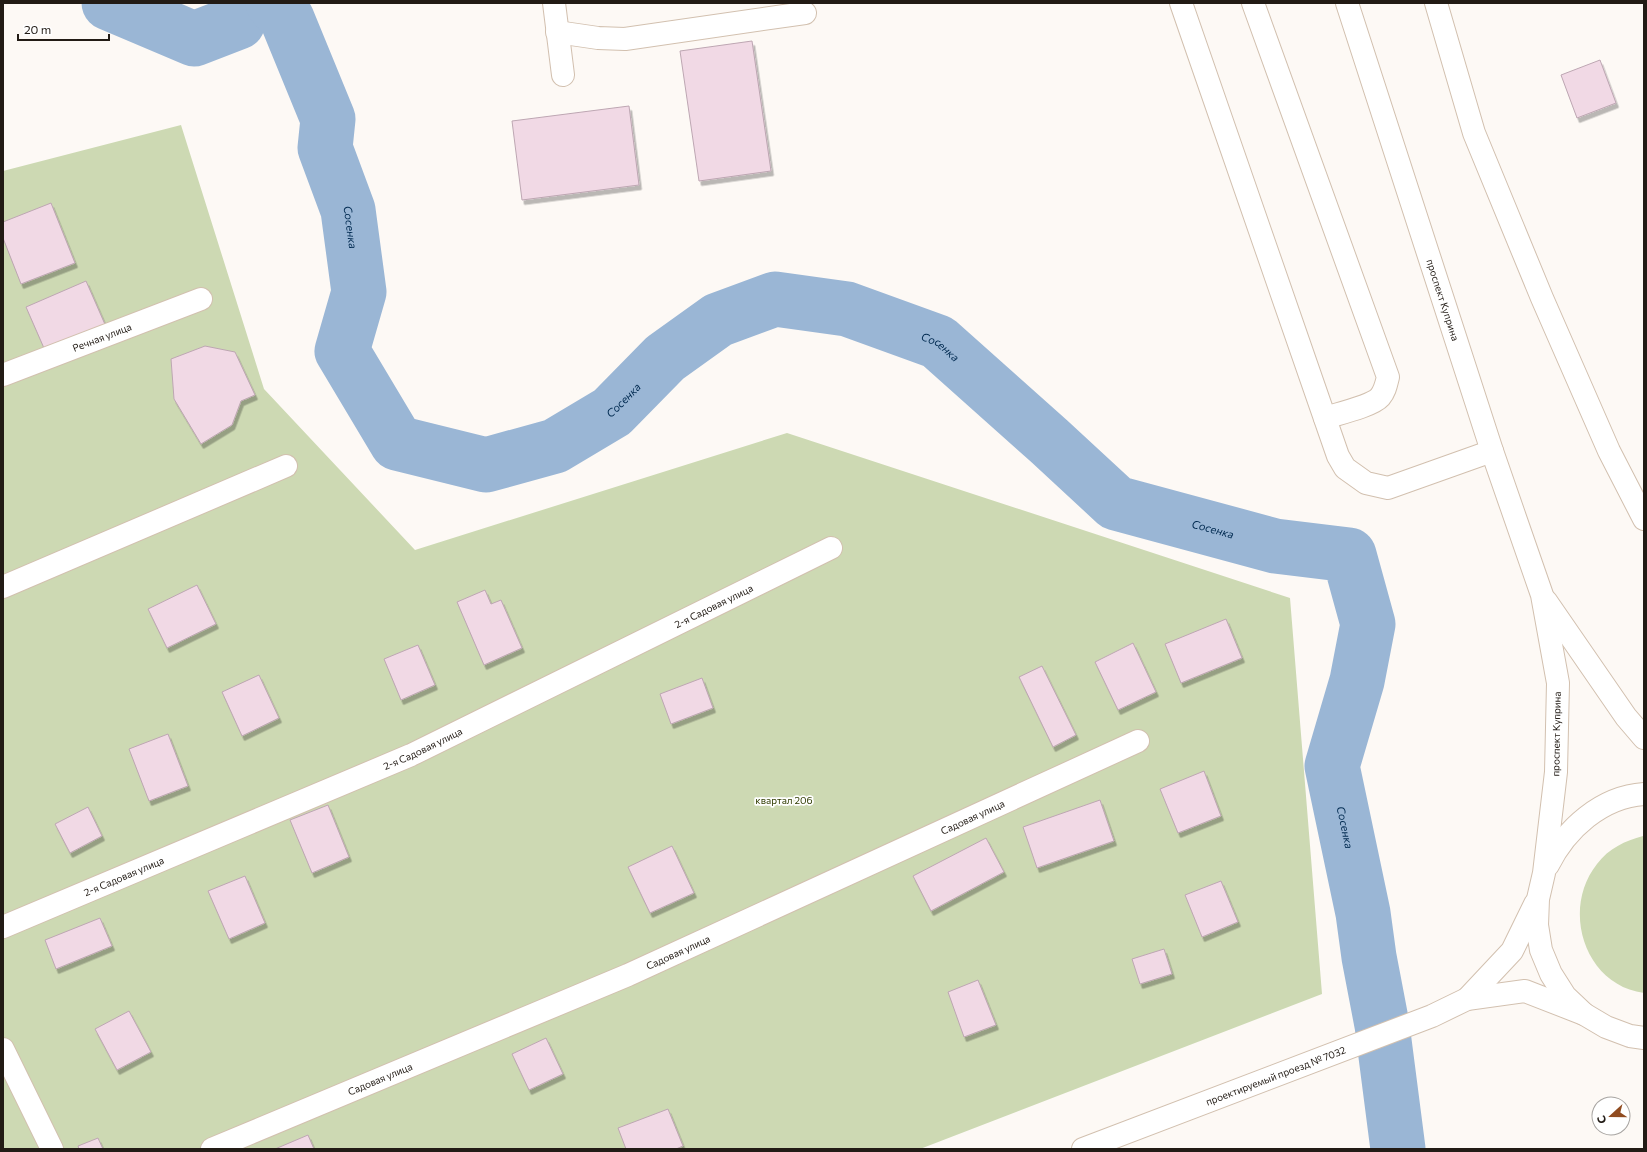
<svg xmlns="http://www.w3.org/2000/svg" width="1647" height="1152" font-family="Commissioner,sans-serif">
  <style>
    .green { fill: #cdd9b3 }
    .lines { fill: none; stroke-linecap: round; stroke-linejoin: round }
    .river { stroke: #9ab6d5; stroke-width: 55 }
    .building { fill: #f1d9e5; stroke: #bda6b2; filter: url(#shadow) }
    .minor-casing { stroke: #d2c0af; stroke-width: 24 }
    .major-casing { stroke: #d2c0af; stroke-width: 24 }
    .minor { stroke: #fff; stroke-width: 22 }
    .major { stroke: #fff; stroke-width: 22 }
    .labels { text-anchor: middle; stroke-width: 3.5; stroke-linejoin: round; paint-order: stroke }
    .street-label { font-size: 10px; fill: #221b15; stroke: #fff }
    .park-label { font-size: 10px; fill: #303c00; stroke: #fff }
    .water-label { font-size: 11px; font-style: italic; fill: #002a50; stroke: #fff }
  </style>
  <defs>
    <filter id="shadow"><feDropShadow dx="2.5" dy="4.5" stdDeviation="0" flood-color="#0004"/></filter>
  </defs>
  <rect width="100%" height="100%" fill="#fdf9f5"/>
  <path class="green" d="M181,125l83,264 151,161 372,-117 503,165 32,396 -402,155h-917v-978z
    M1643,836h1v157c-60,-8 -83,-84 -47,-129 12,-16 28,-23 46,-28z"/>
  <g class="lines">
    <g class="river">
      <path d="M109,3l85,36 44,-17 7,-19"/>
      <path id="s1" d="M273,3l14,16 41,100 -3,29 23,62 11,82 -17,59 55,92 89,22 69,-19 57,-34 53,-54 53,-38 57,-21 72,10 91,33 111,99 67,62 159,43 74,9 19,69 -11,57 -25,85 31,147 6,44 13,68 16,124"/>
    </g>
  </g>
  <path class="building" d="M752,41l19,130 -72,10 -19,-130z
    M1600,60l16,43 -39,15 -16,-43z
    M629,106l10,79 -117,15 -10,-79z
    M51,203l24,60 -54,21 -18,-46v-16z
    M86,281l21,48 -60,26 -21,-48z
    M205,346l30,6 20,43 -14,6 -9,24 -31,19 -27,-45 -3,-40z
    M197,585l19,39 -49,24 -19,-39z
    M485,590l6,14 10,-4 21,48 -38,17 -27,-63z
    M1226,619l16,39 -61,25 -16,-39z
    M1133,643l23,49 -38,18 -23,-48z
    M418,645l17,40 -34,15 -17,-41z
    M1042,666l34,69 -23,12 -34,-70z
    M259,675l20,43 -37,18 -20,-44z
    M702,678l11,30 -42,16 -11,-30z
    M168,734l20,52 -39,15 -20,-52z
    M1204,771l17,45 -43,17 -18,-44z
    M1100,800l14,41 -77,27 -14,-41z
    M328,805l21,52 -37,16 -22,-53z
    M88,807l14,29 -32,17 -15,-29z
    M986,838l18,34 -73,39 -18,-35z
    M672,846l22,47 -44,20 -22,-46z
    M245,876l20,47 -36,16 -21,-48z
    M1221,881l17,41 -36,15 -17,-42z
    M100,918l12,28 -56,23 -11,-29z
    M1164,949l8,25 -32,10 -8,-25z
    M978,980l18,45 -32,12 -16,-45z
    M129,1011l22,41 -34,18 -22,-41z
    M546,1038l17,36 -34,16 -17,-36z
    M668,1109l15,37 -7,3h-50l-8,-21z
    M308,1135l6,14h-39z
    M98,1138l5,11h-24l-1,-3z"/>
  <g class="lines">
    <defs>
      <g id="minor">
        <path d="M554,3l9,72"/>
        <path d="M1181,3l157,453 7,12 21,15 22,5 104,-37"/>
        <path d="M1253,3l135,374c-2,8 -3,14 -8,20 -8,9 -43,17 -55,21"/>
        <path d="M1436,3l38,130 68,165 67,153 35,68"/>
        <path d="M557,32l41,6 27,1 180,-26"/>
        <path id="s2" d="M3,375l198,-76"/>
        <path d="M3,587l283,-121"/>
        <path id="s3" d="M3,927l408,-172 420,-207"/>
        <path d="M3,1049l49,100"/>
        <path id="s4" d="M212,1149l416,-174 510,-234"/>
      </g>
      <g id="major">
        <path id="s5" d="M1347,3l145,448 50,144 16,88 -2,89 -12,101 -6,26 -1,26 4,25 10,24 14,22 19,18"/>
        <path d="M1546,601l80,116 18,21"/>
        <path d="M1548,865c18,-36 53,-68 96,-71"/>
        <path d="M1467,999l45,-48 23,-47"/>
        <path id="s6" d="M1083,1149l349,-133 35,-17 58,-8 59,23 22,13 24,9 14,2"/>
      </g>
    </defs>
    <use href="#minor" class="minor-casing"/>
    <use href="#major" class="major-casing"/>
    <use href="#minor" class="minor"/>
    <use href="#major" class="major"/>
  </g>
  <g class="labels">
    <g class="street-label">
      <text dy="4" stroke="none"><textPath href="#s5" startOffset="312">проспект Куприна</textPath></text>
      <text dy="4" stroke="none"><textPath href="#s2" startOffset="106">Речная улица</textPath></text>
      <text dy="4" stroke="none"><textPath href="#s3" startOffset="780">2-я Садовая улица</textPath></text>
      <text transform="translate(1556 734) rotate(-89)" y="4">проспект Куприна</text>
      <text dy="4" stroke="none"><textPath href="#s3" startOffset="456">2-я Садовая улица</textPath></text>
      <text dy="4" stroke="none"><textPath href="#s4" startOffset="830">Садовая улица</textPath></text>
      <text dy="4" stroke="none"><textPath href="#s3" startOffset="131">2-я Садовая улица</textPath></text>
      <text dy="4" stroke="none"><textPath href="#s4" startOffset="506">Садовая улица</textPath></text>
      <text dy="4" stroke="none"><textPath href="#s6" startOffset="206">проектируемый проезд № 7032</textPath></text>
      <text dy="4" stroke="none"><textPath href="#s4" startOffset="182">Садовая улица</textPath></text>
    </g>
    <g class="park-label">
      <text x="784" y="804">квартал 206</text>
    </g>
    <g class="water-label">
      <text dy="4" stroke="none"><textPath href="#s1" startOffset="242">Сосенка</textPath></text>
      <text dy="4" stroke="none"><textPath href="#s1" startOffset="1081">Сосенка</textPath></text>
      <text dy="4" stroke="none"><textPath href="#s1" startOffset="722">Сосенка</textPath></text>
      <text dy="4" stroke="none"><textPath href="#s1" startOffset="1417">Сосенка</textPath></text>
      <text dy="4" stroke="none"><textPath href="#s1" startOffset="1837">Сосенка</textPath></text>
    </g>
  </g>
  <rect width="1647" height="1152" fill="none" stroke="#221b15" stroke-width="8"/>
  <g transform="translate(1611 1116) rotate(249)"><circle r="19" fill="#ffffff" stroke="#a7a4a1"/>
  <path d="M0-3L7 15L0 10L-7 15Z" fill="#904b1f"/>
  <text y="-6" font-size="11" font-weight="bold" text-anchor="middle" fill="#221b15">С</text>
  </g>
  <path d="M18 34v6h91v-6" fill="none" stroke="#221b15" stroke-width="2"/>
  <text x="24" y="34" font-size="12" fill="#221b15" stroke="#ffffff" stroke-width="3" paint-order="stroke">20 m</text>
</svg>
